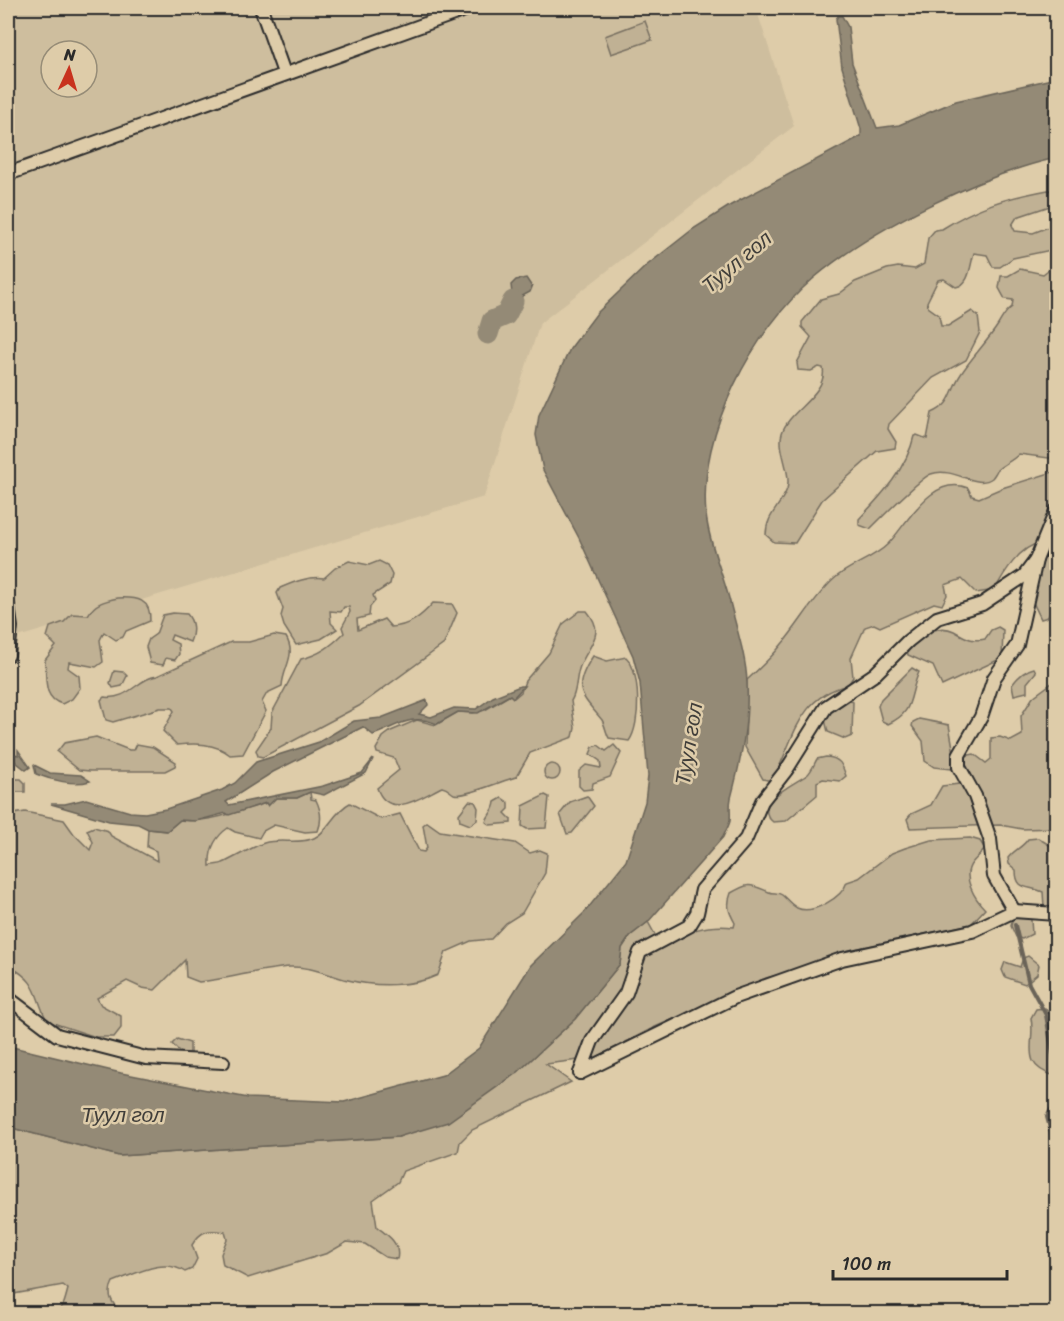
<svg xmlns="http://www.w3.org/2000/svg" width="1064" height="1321" font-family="Sriracha,sans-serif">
	<rect width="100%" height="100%" fill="#decca9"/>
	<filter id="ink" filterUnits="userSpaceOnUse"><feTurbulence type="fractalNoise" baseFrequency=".0167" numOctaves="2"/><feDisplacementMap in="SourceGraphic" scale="12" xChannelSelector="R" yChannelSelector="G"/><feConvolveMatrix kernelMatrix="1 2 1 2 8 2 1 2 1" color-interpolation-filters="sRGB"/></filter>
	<g filter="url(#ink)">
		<path fill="#cebe9e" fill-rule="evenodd" d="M8,8h748l38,118 -254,197 -56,174 -476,143zM51,51h36v36h-36z"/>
		<g fill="#c0b194" stroke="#766e60" stroke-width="1.5">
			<polygon points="645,21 652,40 611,54 605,36"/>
			<path d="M1048,190l8,1v13l-39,13 -5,8 3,6 18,2 23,-9v25l-43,9 -13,9h-7l-6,-12 -13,-2c-4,12 -4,32 -18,34l-12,-8 -6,1 -11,22 1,5 11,8 2,11h7l24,-15 6,5 2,16 -14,28 -33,18 -44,46 -1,5 8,13 -1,6 -18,3 -55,49 -27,43 -21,-1 -8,-7c0,-20 15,-29 21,-46 5,-16 -10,-39 -5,-56 7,-23 46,-39 41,-65l-4,-1 -8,4 -13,-1 -1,-7 14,-26 -9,-10v-5l19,-23 18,-5 16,-12 32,-13 11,-2 17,2 9,-5 4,-26 7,-8 7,-1c36,-23 64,-31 106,-39z"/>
			<path d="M1056,264v195l-37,-5c-7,7 -15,10 -22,16 0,1 -4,7 -5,8 -16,12 -38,-12 -61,-4 -8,2 -52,46 -61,55l-11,-4v-6c23,-24 48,-51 55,-83l3,-1 10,4 5,-26c21,-9 17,-21 29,-39 11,-17 26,-32 37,-49 5,-8 6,-12 14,-18l1,-7 -8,-1 -6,-11 2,-12h7l12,-7 23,5z"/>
			<path d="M1056,471v127l-8,19 -7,2 -12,-25 11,-51c-20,3 -37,31 -45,47l-19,3 -14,-14 -17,6 2,10 -5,10 -8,-2 -54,24 -6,-3 -9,3 -14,31 2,19 -5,8c-53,13 -53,56 -76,96l-9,-2 -18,-32 2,-67c12,-11 25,-23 35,-36 18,-21 31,-46 52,-65 15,-14 39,-20 54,-35 20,-21 43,-70 80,-56l4,8 7,2 23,-10z"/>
			<path d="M349,561l20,4 10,-4 8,4 5,10 -2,9 -17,11 2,6 -5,6 -1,9 -12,3 1,11 26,-11 7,8c18,-1 30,-10 42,-24l19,1 5,9 -13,31 -85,62 -96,51 -5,-1 -2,-6 15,-22 1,-15 29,-54c18,-4 30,-13 43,-26l-2,-6 8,-15 -1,-5h-5l-3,5 -11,-1 1,12 6,6 -16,10 -25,6 -12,-19 -3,-10 2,-7 -6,-16 3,-5c14,-6 29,-12 44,-10l11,-10z"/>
			<path d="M118,598c19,-1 33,1 32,23l-24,10 -3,6 -7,3 -12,-8 -4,8 3,22 -7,5 -27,-5 -1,6 11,8 1,12 -8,11 -10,5c-20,-6 -15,-26 -17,-44l11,-14 -9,-9 3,-10 14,-5 8,-8 16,1c7,-12 16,-14 30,-17z"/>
			<path d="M580,611h7c19,23 3,32 -6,53 -6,11 -3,26 -10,37l4,27 -2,9 -43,16 -14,24c-12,3 -53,21 -62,17 -4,-2 -6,-6 -12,-7 -18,8 -53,35 -65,1l22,-18 -5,-12 -17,-5 -1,-4 7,-12 8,-6 26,-11 19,5 22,-13 15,1 12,-3 25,-15 4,3 7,-6 4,-11 24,-28 14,-29z"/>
			<path d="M173,613l14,1c7,8 7,18 3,28l-18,-7 -2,5 8,4 1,10 -4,6 -9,-2 -3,7 -13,-2 -4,-16 3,-8 7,-5 7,-19z"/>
			<path d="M998,627l5,3 -1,28 -60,28 -9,-20 -25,-11 -1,-7c13,-10 29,-26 47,-17 11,6 17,11 31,8l6,-9z"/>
			<path d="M274,635l12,2c11,19 -3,30 -4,49l-15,7 -5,9 4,9 -23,43 -13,1c-15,-12 -34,-12 -53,-10l-14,-14 11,-20 -2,-3h-12l-47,14 -7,-2 -5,-20 3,-3c24,4 34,-19 53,-21l74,-34h18z"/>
			<path d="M593,656l14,5 19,-4c15,14 15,68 3,84l-20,-3c-3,-5 -4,-13 -7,-18 -21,-25 -31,-31 -9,-64z"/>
			<path d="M912,668l7,4c-11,25 -4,40 -31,52l-6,-3 -4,-15 3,-7z"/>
			<path d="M1034,668l2,4 -9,11v9l-13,3 -2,-10c5,-7 13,-15 22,-17z"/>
			<polygon points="114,671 123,672 127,676 122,686 113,688 110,683"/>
			<polygon points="1056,680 1056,828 1022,829 1000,825 910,828 907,819 911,814 931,805 942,786 959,784 965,756 974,754 986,763 991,759 991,738 1000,737 1011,741 1022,735 1021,716 1033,697"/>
			<polygon points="848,699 853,702 852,736 845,739 828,732 825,720 831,711"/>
			<polygon points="919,719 949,725 956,765 952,769 934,767 925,761 923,741 912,726 913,722"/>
			<polygon points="96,737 129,750 134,750 137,744 153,747 176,762 175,766 165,771 90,771 79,770 57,752 64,743"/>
			<polygon points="598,745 606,751 614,745 621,753 610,777 593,783 592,789 583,790 579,786 579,771 586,765 601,768 600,761 590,754 593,747"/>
			<path d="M826,757c14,1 16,7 20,19l-6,5 -17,-2 -6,3v13l-31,26 -13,1c-23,-19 23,-39 34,-47 5,-4 7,-11 10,-16z"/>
			<circle cx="552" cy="772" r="8"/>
			<polygon points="8,779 21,779 25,783 25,792 8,792"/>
			<path d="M310,792l1,7 5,1c5,10 6,21 2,31l-13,1 -31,-7 -11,6 -4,7 -24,-6 -7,-4c-13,9 -19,22 -18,38 4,-2 10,-1 13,-3 13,-6 27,-15 41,-20 17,-5 34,2 50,-5 13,-5 20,-27 36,-35l31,16 19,-5 19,37 5,1 3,-4 -4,-23 4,-3 13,9 75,12 15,10 10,-3 7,3 -2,20 -23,40 -16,10 -15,16 -20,2 -25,11 -8,23c-25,12 -63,12 -90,5 -20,-5 -37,-14 -58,-13 -30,2 -61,12 -91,15l-13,-5 -1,-17 -30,30 -13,-2 -15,-7 -30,17 4,7 20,11v12l-7,9h-18l-49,-16c-14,-30 -8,-38 -39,-56v-150l17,-3 39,8 10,14 16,16 3,-8 -6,-12 7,-3 14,4 3,5 46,25 -1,-10 -9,-4 1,-18 19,2 13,-11c23,4 64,-10 86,-17l2,2 7,-7h22z"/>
			<polygon points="545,795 549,797 546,828 527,829 522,826 523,806"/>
			<polygon points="587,796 594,806 572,833 567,834 560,814 570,802"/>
			<path d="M502,798l7,5v6l-4,4 6,6v4l-21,2 -4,-3c2,-8 8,-10 9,-20z"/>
			<polygon points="469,801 475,802 478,808 477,820 470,825 460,821 459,814"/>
			<path d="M970,838l10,3 5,8c-4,5 -9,9 -13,14 -11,14 3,36 13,46l-14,15 -121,26 -31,14 -53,14 -113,50 -58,30 -49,6 25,18 -99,48 -12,12 -2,10 -55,19 -5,11 -25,18 4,27c11,8 24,17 20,32l-12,-2 -20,-13 -18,-2 -19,11 -80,25 -25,-13 -2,-11 6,-15 -2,-7c-16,-3 -24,-2 -33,13l5,14 -5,10 -7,3c-22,-15 -49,2 -72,10 -7,13 -1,21 8,31h-88l6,-5c23,5 23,4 29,-19l-5,-4 -55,10v-168l111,29 280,-19 119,-65 57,-53 45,-55 2,-16 8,-12 18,-14 11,20 6,4c22,-16 41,-22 69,-19l1,-4c-6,-11 -9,-17 -4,-30 19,-11 19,-9 38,-1 5,2 9,0 13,3 5,4 9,10 15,13 15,7 45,-10 50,-26l12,-4 33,-25 13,-5 26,-8z"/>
			<path d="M1038,838l18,11v61l-12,-3 -1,-15c-16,-7 -27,-1 -27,-22l-7,-6 -1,-6c6,-8 15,-11 20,-19z"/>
			<polygon points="1013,917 1028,917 1031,920 1032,934 1022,939 1016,937 1011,926"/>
			<polygon points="1028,956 1039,965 1037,974 1025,984 1005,977 1002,970 1005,962 1020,967 1023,958"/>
			<path d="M1045,1008l11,14 -1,54c-37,-11 -19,-32 -24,-58l5,-9z"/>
			<polygon points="177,1039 190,1043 190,1053 181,1053 172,1044"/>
		</g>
		<g fill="#948a76" stroke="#6a6458" stroke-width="1.5">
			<path d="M838,16h4l6,11 4,36 25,65 22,-3 57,-24 100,-23v80c-75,17 -183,70 -242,120 -61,52 -116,155 -108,236 3,30 17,60 24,88 6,25 16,54 17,80 2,40 -6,78 -16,116 -2,9 0,15 -1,23 -1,5 -5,11 -7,16l-75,85 -18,14 -8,12 -2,16 -45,55 -57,53 -70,50 -50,15 -279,19 -111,-29v-81l113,27 127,25 96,4 99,-27 36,-27 52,-83 53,-52 42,-52 19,-59 3,-26 -8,-93 -7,-27 -54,-118 -36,-68 -7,-35 3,-20 31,-66 27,-36 49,-47 47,-37 38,-24 130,-69v-7l-19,-62 -6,-48z"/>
			<polygon points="526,278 532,287 530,292 513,301 511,285 516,280"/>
			<path d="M520,686h4l-11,12 -3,-3 -32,18 -20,-1 -21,12c-26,-11 -39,2 -64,11l-10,-8 -90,45 -47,30 3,3 94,-19 39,-13 11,-14 -7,14 -42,22 -14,-3 -13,6h-21l-8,8 -2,-3 -37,12 -3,-2 -30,8 -16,-1 -13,11 -19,-2 -10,-5 -29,-3 -58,-17h14l21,-5 44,13 15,1 21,-4 56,-19 13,-7 21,-21 63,-20 35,-21 27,-3 46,-18 1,5 -9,9 12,3 23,-9 22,1 17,-12z"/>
			<polygon points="18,750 30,767 26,770 8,756 8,752 18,755"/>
			<path d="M34,765l16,8 31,2 9,6c-16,5 -39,-1 -54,-7z"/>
		</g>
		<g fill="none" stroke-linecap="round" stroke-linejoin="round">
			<g stroke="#6a6458" stroke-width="4">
				<polyline points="1015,925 1029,984 1046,1015 1056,1073"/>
				<polyline points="1056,1100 1047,1117 1056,1151"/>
			</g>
			<polyline stroke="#948a76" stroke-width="21" points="488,334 492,321 506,315 513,301"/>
			<g stroke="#2b2b2b" stroke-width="16">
				<g id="minor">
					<polyline points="261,8 284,73"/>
					<polyline points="8,174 470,8"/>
					<polyline points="8,606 11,627 8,655"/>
					<polyline points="1014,911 994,876 990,839 975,796 959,767 959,755 981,717 994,678 1017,645 1036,560 1056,511"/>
					<polyline points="8,998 57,1035 146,1058 223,1062"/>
					<polyline points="580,1073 592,1041 626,993 640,952 689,926 697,913 702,890 746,839 762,801 787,769 826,707 875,674 908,641 937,618 982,604 1024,576 1036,560"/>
					<polyline points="580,1073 735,997 842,959 972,931 1014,911 1056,914"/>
				</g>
			</g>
			<use href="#minor" stroke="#decca9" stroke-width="12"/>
		</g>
	</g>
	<g text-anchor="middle" stroke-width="5" stroke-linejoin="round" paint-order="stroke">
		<g font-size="21" font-style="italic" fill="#403e3a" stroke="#decca9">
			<text transform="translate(737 262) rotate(-40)" y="7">Туул гол</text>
			<text transform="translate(689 744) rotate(-81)" y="7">Туул гол</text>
			<text x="123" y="1122">Туул гол</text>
		</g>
	</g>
	<rect width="1064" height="1321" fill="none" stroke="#decca9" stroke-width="30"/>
	<rect x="15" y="15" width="1034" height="1291" fill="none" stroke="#2b2b2b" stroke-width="2" filter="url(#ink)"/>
	<g transform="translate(69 69) rotate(4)"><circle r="28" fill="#decca9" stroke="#968c77" stroke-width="1.5"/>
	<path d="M0-4.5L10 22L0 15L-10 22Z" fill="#c8321e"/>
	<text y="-9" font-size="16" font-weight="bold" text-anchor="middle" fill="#2b2b2b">N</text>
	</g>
	<path d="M833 1270v9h174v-9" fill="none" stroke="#2b2b2b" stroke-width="3"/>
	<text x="842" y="1270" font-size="18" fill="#2b2b2b" stroke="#decca9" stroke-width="4.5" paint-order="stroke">100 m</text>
</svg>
